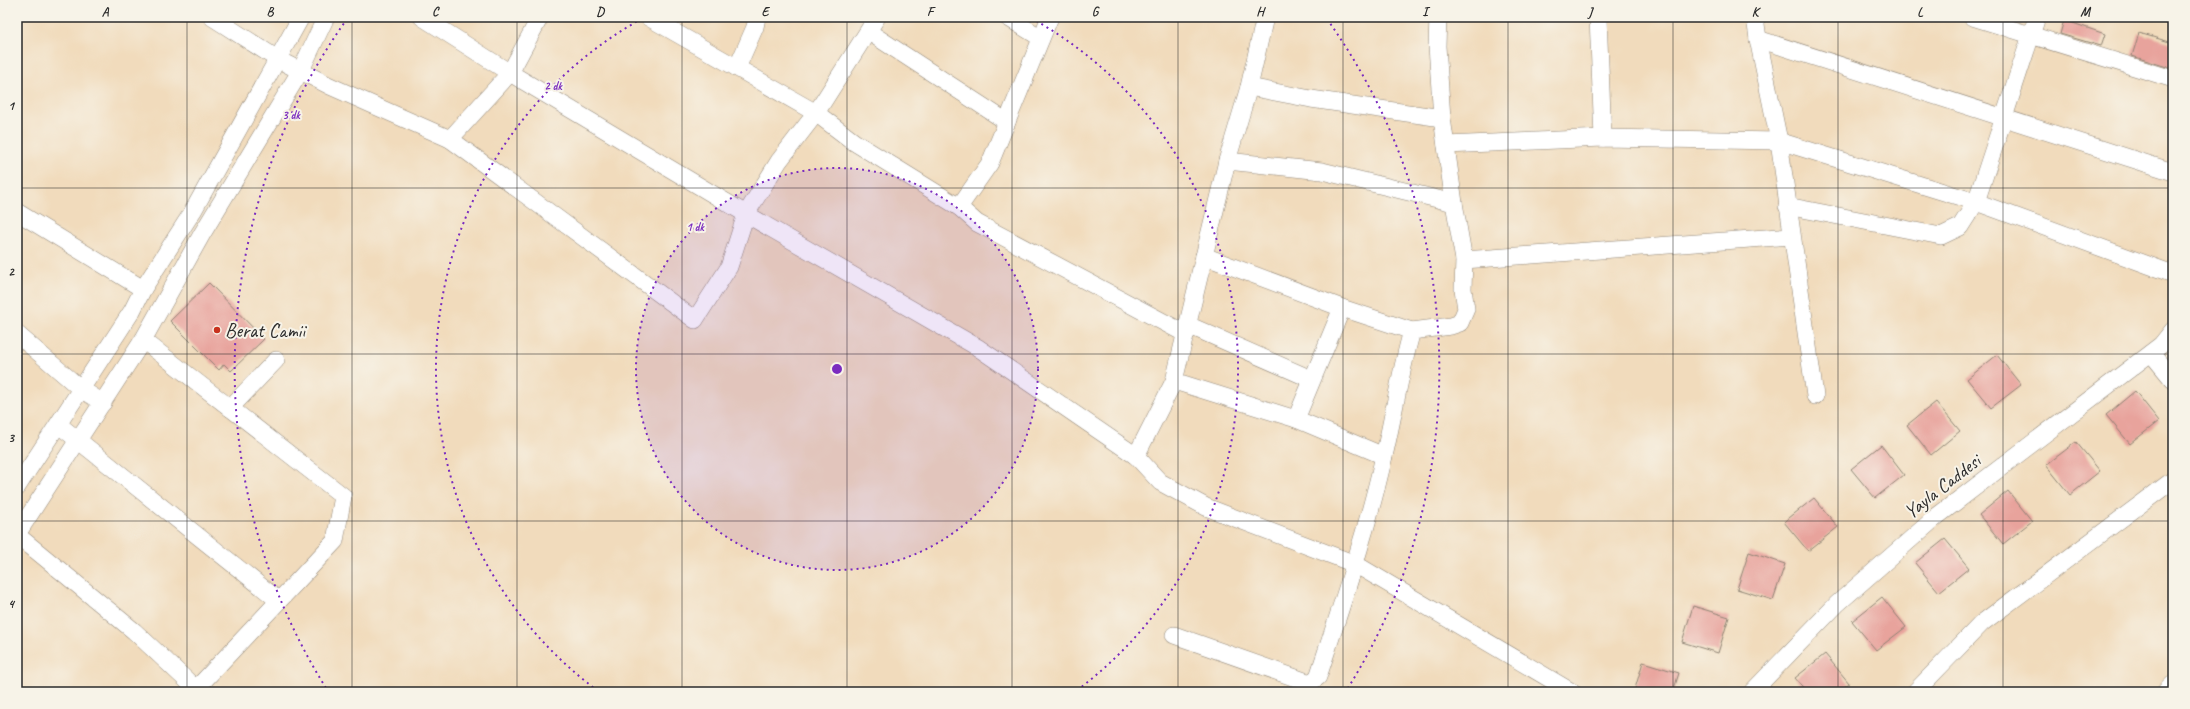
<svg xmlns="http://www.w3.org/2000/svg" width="2190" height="709" font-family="Caveat,sans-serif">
	<rect width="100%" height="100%" fill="#f7f3e8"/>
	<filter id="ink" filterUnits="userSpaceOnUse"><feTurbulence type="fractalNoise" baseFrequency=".025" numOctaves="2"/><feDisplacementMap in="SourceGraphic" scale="8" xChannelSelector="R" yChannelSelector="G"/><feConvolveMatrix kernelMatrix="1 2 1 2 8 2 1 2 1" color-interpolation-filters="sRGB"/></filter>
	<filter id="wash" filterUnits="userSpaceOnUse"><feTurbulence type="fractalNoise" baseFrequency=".012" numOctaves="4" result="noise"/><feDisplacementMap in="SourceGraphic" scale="16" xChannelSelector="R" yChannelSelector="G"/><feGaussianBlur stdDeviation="0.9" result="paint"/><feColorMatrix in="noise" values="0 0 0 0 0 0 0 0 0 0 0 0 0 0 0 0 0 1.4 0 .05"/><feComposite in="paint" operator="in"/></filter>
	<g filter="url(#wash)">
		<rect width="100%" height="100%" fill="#f1dbbc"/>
		<g id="blocks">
			<g fill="#e8a39c">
				<polygon points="2064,20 2105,34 2101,46 2060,34"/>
				<polygon points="2139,33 2173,43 2173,69 2132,56"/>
				<polygon points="209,283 264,339 231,371 224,364 219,370 170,321"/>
				<polygon points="1997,355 2021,385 1991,408 1967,379"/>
				<polygon points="2135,391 2159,421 2130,444 2106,415"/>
				<polygon points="1936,402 1960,431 1931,455 1907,425"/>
				<polygon points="2076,442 2100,471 2070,495 2046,465"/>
				<polygon points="1881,445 1904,475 1875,498 1851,469"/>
				<polygon points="2008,491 2032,521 2003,544 1979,515"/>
				<polygon points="1814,498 1838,527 1808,551 1784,522"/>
				<polygon points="1945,539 1969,568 1939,592 1915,563"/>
				<polygon points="1749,552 1785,564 1773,600 1737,589"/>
				<polygon points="1882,597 1906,627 1876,650 1852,621"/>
				<polygon points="1693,606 1729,617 1718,653 1682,642"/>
				<polygon points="1825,654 1849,683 1838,692 1807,692 1795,678"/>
				<polygon points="1643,662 1679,673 1673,692 1634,692"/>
			</g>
		</g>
	</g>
	<g filter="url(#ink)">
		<use href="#blocks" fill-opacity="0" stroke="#8e8374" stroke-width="1"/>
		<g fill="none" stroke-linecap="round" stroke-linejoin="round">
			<g stroke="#8e8374" stroke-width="18">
				<g id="minor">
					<polyline points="212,17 279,60 330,86 450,139 510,73 540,17"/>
					<polyline points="422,17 510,73 746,214 977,347 1136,456 1160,482 1206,507 1355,564 1572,692"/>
					<polyline points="648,17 816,113 854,142 959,207 990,163 1050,17"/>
					<polyline points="1007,17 1041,38"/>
					<polyline points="1598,17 1603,138"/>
					<polyline points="1755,17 1758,39 1779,141 1815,396"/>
					<polyline points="1972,17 2173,79"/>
					<polyline points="869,32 1007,122"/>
					<polyline points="1758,39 2173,172"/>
					<polyline points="737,68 755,27 757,17"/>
					<polyline points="1249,87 1311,99 1442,118"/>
					<polyline points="450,139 695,320 729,267 746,214 779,161 816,113 877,17"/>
					<polyline points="1446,145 1603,138 1779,141 1976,202 2173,274"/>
					<polyline points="1227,161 1322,171 1454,203"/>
					<polyline points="1787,206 1941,236 1960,227 1976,202 2037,17"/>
					<polyline points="959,207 977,223 1186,334"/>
					<polyline points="17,212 143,289"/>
					<polyline points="1204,256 1342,308 1412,331"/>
					<polyline points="1464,260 1791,236"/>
					<polyline points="1188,325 1311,379"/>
					<polyline points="17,334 81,389 103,403"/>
					<polyline points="2151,353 2173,380"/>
					<polyline points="1174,381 1296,419 1384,456"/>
					<polyline points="230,408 276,360"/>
					<polyline points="1296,419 1342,308"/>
					<polyline points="59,425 278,600"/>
					<polyline points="1136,456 1174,381 1227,161 1249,87 1265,17"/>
					<polyline points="17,487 132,311 143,289 193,211 301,17"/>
					<polyline points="17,534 143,340 202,234 301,70 326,17"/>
					<polyline points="17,535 134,631 196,689 335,541 343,496 143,340"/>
					<polyline points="1174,635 1310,683"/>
					<polyline points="17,691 18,692"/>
					<path d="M1304,692l6,-9 8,-6c24,-73 49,-146 66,-221 10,-42 16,-84 28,-125l39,-5 9,-3 6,-14 -3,-20 1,-29 -10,-57 -12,-85 -5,-72 1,-29"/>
					<polyline points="1752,692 1837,604 1936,517 2161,345 2173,330"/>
					<polyline points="1915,692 1982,623 2173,480"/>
					<polyline points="2165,692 2173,684"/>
				</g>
			</g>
			<use href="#minor" stroke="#fff" stroke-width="17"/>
		</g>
	</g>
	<path fill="none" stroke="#2b2b2b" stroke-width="1" stroke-opacity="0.55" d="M187,17v675M352,17v675M517,17v675M682,17v675M847,17v675M1012,17v675M1178,17v675M1343,17v675M1508,17v675M1673,17v675M1838,17v675M2003,17v675M17,188h2156M17,354h2156M17,521h2156"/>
	<circle cx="837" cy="369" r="201" fill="#7b2cbf" fill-opacity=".12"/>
	<g fill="none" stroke="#7b2cbf" stroke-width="2" stroke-dasharray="2 4">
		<circle cx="837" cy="369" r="201"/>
		<path d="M598 691A401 401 0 0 1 643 18M1031 18A401 401 0 0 1 1076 691"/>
		<path d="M326 688A602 602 0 0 1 347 19M1327 19A602 602 0 0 1 1348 688"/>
	</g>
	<circle fill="#c8321e" stroke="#f7f3e8" stroke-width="1.5" cx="217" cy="330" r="4"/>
	<g text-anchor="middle" stroke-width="4" stroke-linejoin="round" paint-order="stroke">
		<g font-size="20" fill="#2b2b2b" stroke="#f7f3e8" text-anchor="start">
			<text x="225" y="337">Berat Camii</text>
		</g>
		<g font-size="20" fill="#2b2b2b" stroke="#f7f3e8">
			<text transform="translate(1942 486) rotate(-38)" y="7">Yayla Caddesi</text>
		</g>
	</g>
	<circle cx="837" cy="369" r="6" fill="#7b2cbf" stroke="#f7f3e8" stroke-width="2"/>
	<g font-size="12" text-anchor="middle" font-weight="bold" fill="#7b2cbf" stroke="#f7f3e8" stroke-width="4" stroke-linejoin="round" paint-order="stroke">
		<text x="553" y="90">2 dk</text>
		<text x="291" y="119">3 dk</text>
		<text x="695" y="231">1 dk</text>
	</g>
	<rect width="2190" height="709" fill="none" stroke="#f7f3e8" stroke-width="44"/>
	<rect x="22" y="22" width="2146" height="665" fill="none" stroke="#2b2b2b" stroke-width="1.5"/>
	<g font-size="13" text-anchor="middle" font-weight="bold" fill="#2b2b2b">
		<text x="105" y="16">A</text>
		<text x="270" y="16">B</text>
		<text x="435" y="16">C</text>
		<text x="600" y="16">D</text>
		<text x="765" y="16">E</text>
		<text x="930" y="16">F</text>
		<text x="1095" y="16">G</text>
		<text x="1260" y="16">H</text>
		<text x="1425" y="16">I</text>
		<text x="1590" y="16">J</text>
		<text x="1755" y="16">K</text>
		<text x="1920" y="16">L</text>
		<text x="2085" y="16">M</text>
		<text x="11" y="110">1</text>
		<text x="11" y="276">2</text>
		<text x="11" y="442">3</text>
		<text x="11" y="608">4</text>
	</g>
</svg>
